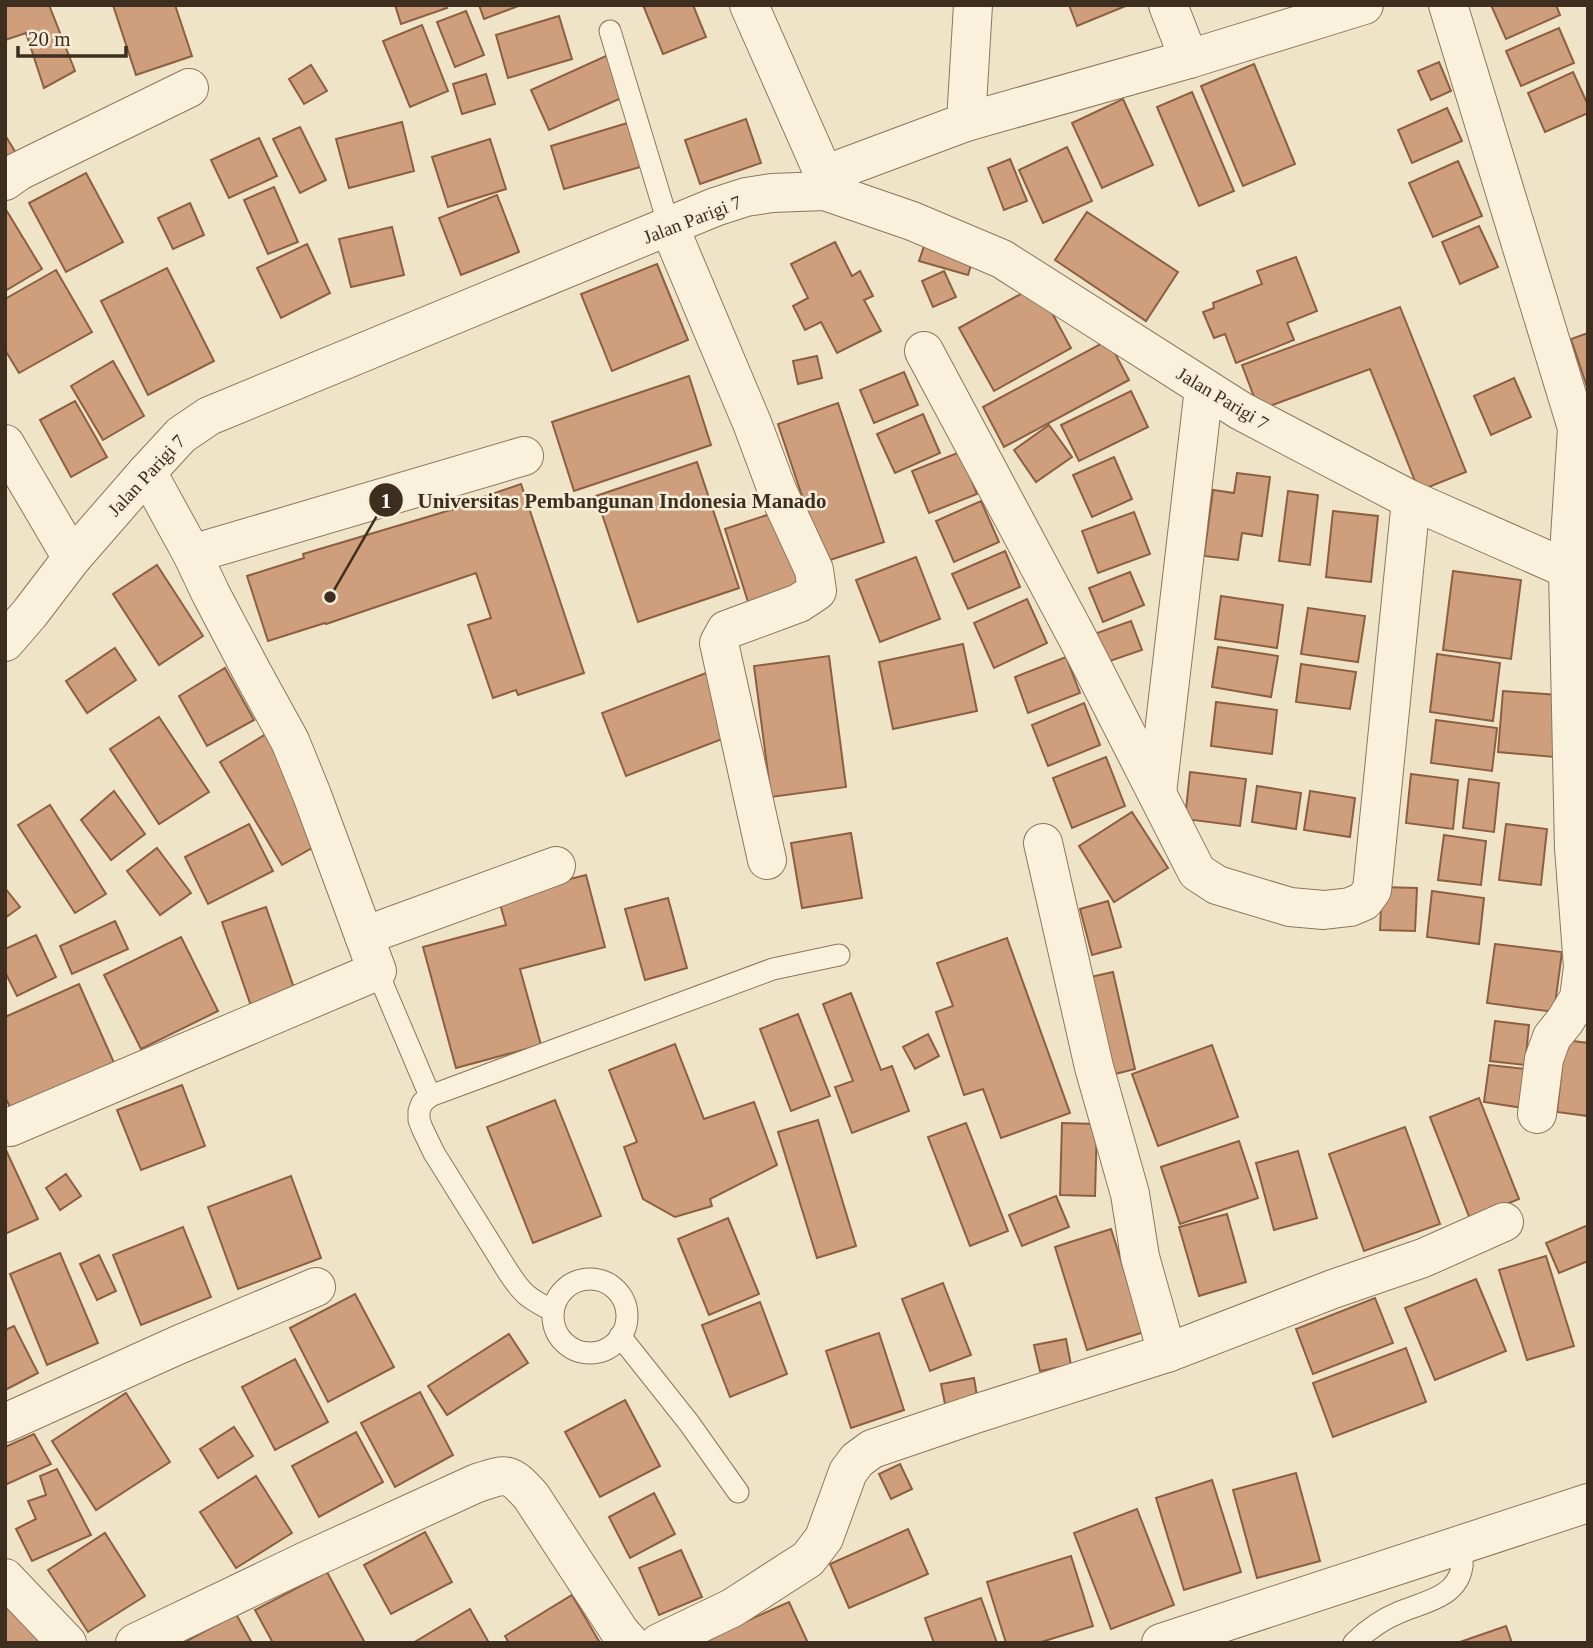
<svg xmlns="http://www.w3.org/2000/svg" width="1593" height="1648" font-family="Georgia,serif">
	<rect width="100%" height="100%" fill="#f0e4c8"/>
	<g fill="#cf9f7d" stroke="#8d5f41" stroke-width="2">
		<polygon points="5,5 49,5 75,71 44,88 26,33 5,40"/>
		<polygon points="113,5 175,5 192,56 136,75"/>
		<polygon points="395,5 445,5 447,8 401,24"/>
		<polygon points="479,5 521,5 484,19"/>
		<polygon points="643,5 693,5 706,37 663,54"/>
		<polygon points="1069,5 1128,5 1077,26"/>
		<polygon points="1491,5 1556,5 1560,15 1506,39"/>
		<polygon points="466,11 484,55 455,67 437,22"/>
		<polygon points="559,16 572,59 508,78 496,35"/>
		<polygon points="422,25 448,91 410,107 383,41"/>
		<polygon points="1559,28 1574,63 1521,86 1506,51"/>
		<polygon points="608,55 626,96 549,130 531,90"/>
		<polygon points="1439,62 1451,91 1431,100 1418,71"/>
		<polygon points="1254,64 1295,164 1243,186 1201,86"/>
		<polygon points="311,65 327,91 304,104 289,79"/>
		<polygon points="1573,72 1588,105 1588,113 1545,132 1528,93"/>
		<polygon points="486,74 495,104 462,114 453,84"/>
		<polygon points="1192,92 1234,191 1199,206 1157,107"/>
		<polygon points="1123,99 1153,165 1102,188 1072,123"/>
		<polygon points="1447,108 1462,141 1412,163 1398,130"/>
		<polygon points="746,119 761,163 700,184 685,140"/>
		<polygon points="634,121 647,165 564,189 551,146"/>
		<polygon points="402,122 414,171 349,188 336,139"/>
		<polygon points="300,127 326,180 300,193 273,139"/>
		<polygon points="5,135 19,158 5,167"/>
		<polygon points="259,138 277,176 229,198 211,160"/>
		<polygon points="490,139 506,189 448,207 432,157"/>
		<polygon points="1067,147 1092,201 1043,223 1019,170"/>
		<polygon points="1010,159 1027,201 1004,210 988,168"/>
		<polygon points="1458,161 1482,216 1433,237 1409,183"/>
		<polygon points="86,173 123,242 66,272 29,203"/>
		<polygon points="274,187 298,242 268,254 244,200"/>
		<polygon points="497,195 519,252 461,275 439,218"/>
		<polygon points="190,203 204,235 173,249 158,218"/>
		<polygon points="5,208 42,269 5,291"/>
		<polygon points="1087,212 1178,272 1146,321 1055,260"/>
		<polygon points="1479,226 1498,267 1460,284 1442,242"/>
		<polygon points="392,227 404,275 351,287 339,239"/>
		<polygon points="926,240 974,255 968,275 919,261"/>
		<polygon points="835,242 852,276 860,271 873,296 864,300 881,331 837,353 821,322 805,330 793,306 808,298 791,264"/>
		<polygon points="307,244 330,293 281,318 257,268"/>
		<polygon points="1296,257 1317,311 1287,323 1294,340 1236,363 1225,334 1214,338 1203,312 1214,308 1213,303 1262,284 1257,271"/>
		<polygon points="657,264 688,340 612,371 581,294"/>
		<polygon points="167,268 214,361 148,395 101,301"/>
		<polygon points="56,270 92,332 19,373 5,350 5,299"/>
		<polygon points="944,271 956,297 933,307 922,281"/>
		<polygon points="1037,285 1071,348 994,391 959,328"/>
		<polygon points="1400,307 1466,472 1419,491 1370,369 1259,410 1242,365"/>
		<polygon points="1588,333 1588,390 1571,339"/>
		<polygon points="1108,340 1129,380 1004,447 983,407"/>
		<polygon points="817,356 822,378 798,384 793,361"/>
		<polygon points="113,361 144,416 103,440 71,386"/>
		<polygon points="904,372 918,405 874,423 860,390"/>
		<polygon points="689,376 711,445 574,491 552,422"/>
		<polygon points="1514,378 1531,417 1491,435 1474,396"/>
		<polygon points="1131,391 1148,427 1079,461 1061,425"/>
		<polygon points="75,401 107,457 71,477 40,420"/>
		<polygon points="838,403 884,542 824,562 778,424"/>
		<polygon points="923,414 940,453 895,473 877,434"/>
		<polygon points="1049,425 1072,457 1036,482 1014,450"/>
		<polygon points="960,452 977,494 929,513 912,471"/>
		<polygon points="1114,457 1132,499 1092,517 1073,475"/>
		<polygon points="697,462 739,588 638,622 596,496"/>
		<polygon points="1237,473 1270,477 1262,536 1242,533 1238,560 1204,556 1213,490 1234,493"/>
		<polygon points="521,484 584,673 518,695 516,690 493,698 468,625 491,618 476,573 326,624 325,623 268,641 247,576 304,558 303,554 454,509 454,507"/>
		<polygon points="1288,491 1318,495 1310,565 1279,561"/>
		<polygon points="981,501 999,542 954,562 936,521"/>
		<polygon points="779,511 804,587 749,605 725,529"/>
		<polygon points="1333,511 1378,516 1371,582 1326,577"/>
		<polygon points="1134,512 1150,554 1098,573 1082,531"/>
		<polygon points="1005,551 1020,587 968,609 952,574"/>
		<polygon points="916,557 940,619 880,642 856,580"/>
		<polygon points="157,565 203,636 159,665 113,594"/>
		<polygon points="1453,571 1521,580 1511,659 1443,650"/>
		<polygon points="1130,572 1144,605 1103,622 1089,588"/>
		<polygon points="1221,596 1283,605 1277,648 1215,639"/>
		<polygon points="1027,599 1047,643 994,668 974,623"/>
		<polygon points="1308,608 1365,616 1358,662 1301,654"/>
		<polygon points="1131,621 1142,650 1104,663 1094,634"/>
		<polygon points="963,644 977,711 893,729 879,662"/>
		<polygon points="1218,647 1278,656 1271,697 1212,687"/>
		<polygon points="115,648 136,680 87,713 66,681"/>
		<polygon points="1437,654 1500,663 1493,721 1430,712"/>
		<polygon points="829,656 846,787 771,797 754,666"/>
		<polygon points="1066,657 1080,693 1028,713 1015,677"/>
		<polygon points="1301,664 1356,672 1350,709 1296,702"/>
		<polygon points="225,668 254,720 207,746 179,696"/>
		<polygon points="706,673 730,736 626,776 602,713"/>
		<polygon points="1503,691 1559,695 1554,757 1498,752"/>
		<polygon points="1216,702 1277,710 1272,754 1211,746"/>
		<polygon points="1084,703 1100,745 1048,766 1032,725"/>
		<polygon points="159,717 209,792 159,824 110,749"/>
		<polygon points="1436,720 1497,728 1492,771 1431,763"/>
		<polygon points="266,734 319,844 282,865 220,762"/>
		<polygon points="1106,757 1125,806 1072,828 1053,778"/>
		<polygon points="1190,772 1246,779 1240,826 1185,819"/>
		<polygon points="1411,774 1458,780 1453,829 1406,823"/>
		<polygon points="1469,779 1499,783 1494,832 1463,828"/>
		<polygon points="1257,786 1301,793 1296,829 1252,822"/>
		<polygon points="114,791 145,834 111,860 81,820"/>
		<polygon points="1310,791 1355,798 1350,837 1304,830"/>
		<polygon points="50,805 106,894 75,913 18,825"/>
		<polygon points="1132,812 1168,868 1114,902 1079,846"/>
		<polygon points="249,824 273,871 208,904 185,857"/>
		<polygon points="1506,824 1547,829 1541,885 1499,880"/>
		<polygon points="851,833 862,898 802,908 791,843"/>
		<polygon points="1444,835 1486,841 1481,885 1438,880"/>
		<polygon points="157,848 191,893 160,915 127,871"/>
		<polygon points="586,875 605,947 520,969 541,1045 456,1068 423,947 506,925 498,897"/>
		<polygon points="1382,887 1417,888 1415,931 1380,930"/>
		<polygon points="5,888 20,907 5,918"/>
		<polygon points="1432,891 1484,898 1479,944 1427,937"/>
		<polygon points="668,898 687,968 645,980 625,909"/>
		<polygon points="1108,901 1121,947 1092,955 1080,909"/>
		<polygon points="266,907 295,991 251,1006 222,922"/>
		<polygon points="115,921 128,949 72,974 60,946"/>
		<polygon points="36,935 56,977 17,996 5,972 5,949"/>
		<polygon points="181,937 218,1011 141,1049 104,975"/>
		<polygon points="1007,938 1070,1113 1001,1138 983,1089 964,1095 936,1012 953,1006 937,963"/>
		<polygon points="1495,944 1562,952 1554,1012 1487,1003"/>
		<polygon points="1113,972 1135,1069 1099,1078 1077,980"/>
		<polygon points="79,984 115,1065 12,1111 5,1097 5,1017"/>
		<polygon points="851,993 881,1070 892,1066 909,1111 852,1133 835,1087 853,1081 823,1004"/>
		<polygon points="798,1014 830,1096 791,1111 760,1029"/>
		<polygon points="1495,1021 1529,1025 1525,1065 1490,1061"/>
		<polygon points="928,1034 939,1056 915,1069 903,1047"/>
		<polygon points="1565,1040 1588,1043 1588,1116 1557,1112"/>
		<polygon points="675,1044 704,1119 754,1102 777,1165 710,1199 712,1206 675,1217 643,1199 624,1147 637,1142 609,1070"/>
		<polygon points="1212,1045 1238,1117 1158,1146 1132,1074"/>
		<polygon points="1489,1065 1527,1069 1523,1108 1484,1102"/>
		<polygon points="182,1085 205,1146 141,1170 117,1110"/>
		<polygon points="1479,1098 1519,1199 1470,1219 1430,1117"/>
		<polygon points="555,1100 601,1216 533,1243 487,1127"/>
		<polygon points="818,1120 856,1246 817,1258 778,1132"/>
		<polygon points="966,1123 1008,1231 970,1246 928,1137"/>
		<polygon points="1062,1123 1097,1124 1095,1196 1060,1195"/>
		<polygon points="1405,1127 1440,1224 1364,1251 1329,1154"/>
		<polygon points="1239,1141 1258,1198 1180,1224 1161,1167"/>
		<polygon points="5,1148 38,1219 5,1234"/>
		<polygon points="1298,1151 1317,1218 1274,1230 1256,1163"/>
		<polygon points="66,1174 81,1196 60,1210 46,1188"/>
		<polygon points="291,1176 321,1258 238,1289 208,1207"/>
		<polygon points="1056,1196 1069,1227 1022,1246 1009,1215"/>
		<polygon points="1227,1214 1246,1282 1199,1296 1179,1227"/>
		<polygon points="728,1218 759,1294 709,1315 678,1239"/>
		<polygon points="1588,1225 1588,1261 1559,1273 1546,1243"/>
		<polygon points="183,1227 211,1297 141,1325 113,1255"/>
		<polygon points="1111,1229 1144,1332 1087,1350 1055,1247"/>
		<polygon points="60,1253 98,1343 47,1365 10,1274"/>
		<polygon points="99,1255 116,1291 97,1300 80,1264"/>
		<polygon points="1546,1256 1574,1346 1527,1360 1499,1270"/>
		<polygon points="1476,1279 1506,1351 1435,1380 1405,1308"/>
		<polygon points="943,1283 971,1355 930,1371 902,1299"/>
		<polygon points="355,1294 394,1367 328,1402 290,1328"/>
		<polygon points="1375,1298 1393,1343 1313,1374 1296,1329"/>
		<polygon points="760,1302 787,1374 730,1397 702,1325"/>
		<polygon points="14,1326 38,1373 5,1390 5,1330"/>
		<polygon points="879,1333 904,1410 851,1428 826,1351"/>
		<polygon points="509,1334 528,1363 447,1415 428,1386"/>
		<polygon points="1066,1339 1071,1365 1040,1371 1034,1345"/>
		<polygon points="1406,1348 1426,1402 1333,1437 1313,1383"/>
		<polygon points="295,1359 328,1422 275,1450 242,1387"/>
		<polygon points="974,1378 978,1402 946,1409 941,1384"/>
		<polygon points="420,1392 453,1455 395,1487 361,1423"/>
		<polygon points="126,1393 170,1462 96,1510 52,1441"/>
		<polygon points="625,1400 660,1466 600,1497 565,1432"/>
		<polygon points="234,1427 253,1456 218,1478 200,1449"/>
		<polygon points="356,1432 383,1482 319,1517 292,1466"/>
		<polygon points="34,1434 51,1464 5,1485 5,1447"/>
		<polygon points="900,1464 912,1489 891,1499 879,1474"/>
		<polygon points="57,1469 91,1535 32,1561 16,1529 36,1519 28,1501 46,1495 40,1476"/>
		<polygon points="1296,1473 1320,1561 1257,1578 1233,1490"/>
		<polygon points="256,1476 292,1533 236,1568 200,1512"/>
		<polygon points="1212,1480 1241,1572 1184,1590 1156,1498"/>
		<polygon points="654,1493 675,1534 630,1558 609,1517"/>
		<polygon points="1137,1509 1174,1605 1111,1629 1074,1533"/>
		<polygon points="908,1529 928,1574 849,1608 830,1564"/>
		<polygon points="425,1532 452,1582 391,1614 364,1565"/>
		<polygon points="105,1533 145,1596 88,1632 48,1570"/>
		<polygon points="681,1550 702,1597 659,1615 639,1568"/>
		<polygon points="1071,1556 1093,1626 1038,1643 1006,1643 987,1582"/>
		<polygon points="327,1572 365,1643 273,1643 255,1610"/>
		<polygon points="572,1595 600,1643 509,1643 505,1636"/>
		<polygon points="5,1598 44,1643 5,1643"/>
		<polygon points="981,1598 997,1643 934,1643 925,1618"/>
		<polygon points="789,1602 808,1643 698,1643"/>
		<polygon points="470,1609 489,1643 413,1643"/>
		<polygon points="236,1614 252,1643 183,1643"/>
		<polygon points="1506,1626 1512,1643 1457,1643"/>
	</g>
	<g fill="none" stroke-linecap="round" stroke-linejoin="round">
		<g stroke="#8d765c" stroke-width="23">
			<g id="service">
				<polyline points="610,31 669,226"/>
				<polyline points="377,971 430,1096"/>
				<circle cx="590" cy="1316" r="37"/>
				<path d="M553,1311c-25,-13 -30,-16 -46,-41l-73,-117 -12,-25 -3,-8v-9l3,-8 8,-7 343,-127 66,-14"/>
				<polyline points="620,1336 689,1423 738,1492"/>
				<path d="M1354,1643c13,-13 29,-24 46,-31 24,-10 58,-15 62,-46 1,-7 -2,-15 -4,-21"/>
			</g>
		</g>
		<g stroke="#8d765c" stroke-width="40">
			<g id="minor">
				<polyline points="749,5 824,175"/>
				<polyline points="1168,5 1189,59"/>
				<polyline points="1448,5 1577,428 1568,570 1574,848 1583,967 1579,998 1565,1021 1552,1037 1544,1059 1537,1114"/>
				<polyline points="966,122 973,5"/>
				<polyline points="5,181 19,171 189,88"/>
				<polyline points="825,191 824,175 966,122 1189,59 1364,5"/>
				<polyline points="669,226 752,423 777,490 814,570 817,591 799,603 726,630 719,643 767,860"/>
				<polyline points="924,351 1077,637 1197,872 1217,885 1290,907 1324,910 1350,907 1364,901 1372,890 1411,500"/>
				<polyline points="5,444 72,558"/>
				<polyline points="192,554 524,456"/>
				<polyline points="1157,793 1204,388"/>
				<polyline points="1043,843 1094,1067 1130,1194 1140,1257 1167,1353"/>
				<polyline points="364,936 556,866"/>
				<polyline points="10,1127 377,971 312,795 290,741 252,672 211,594 192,554 147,472"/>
				<polyline points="5,1423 178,1345 316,1287"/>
				<polyline points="5,1578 67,1643"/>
				<path d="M135,1643l171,-82 171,-78c31,-10 32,-11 54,13l89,136 10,11"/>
				<polyline points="659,1643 732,1608 808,1559 824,1538 848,1472 857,1460 872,1449 975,1414 1167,1353 1333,1289 1423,1258 1504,1222"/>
				<polyline points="1161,1643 1588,1503"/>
			</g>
		</g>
		<g stroke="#8d765c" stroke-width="40">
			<polyline id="tertiary" points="5,642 30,613 72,558 147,472 181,435 209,416 715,207 746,197 772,193 825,191 912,221 1002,259 1241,411 1411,500 1588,578"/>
		</g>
		<use href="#service" stroke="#faf1dc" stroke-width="21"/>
		<use href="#minor" stroke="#faf1dc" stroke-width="38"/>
		<use href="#tertiary" stroke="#faf1dc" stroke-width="38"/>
	</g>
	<g text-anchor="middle" stroke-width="5" stroke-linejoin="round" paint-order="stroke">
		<g font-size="19" fill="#3d2e20" stroke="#f7eed8">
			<text transform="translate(692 219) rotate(-21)" y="7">Jalan Parigi 7</text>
			<text transform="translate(1223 398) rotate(31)" y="7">Jalan Parigi 7</text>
			<text transform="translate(146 475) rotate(-47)" y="7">Jalan Parigi 7</text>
		</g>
	</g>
	<path fill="none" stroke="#3d2e20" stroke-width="2.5" d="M330 597L386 500"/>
	<g fill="#3d2e20" stroke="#f7eed8" stroke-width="2.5">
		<circle cx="330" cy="597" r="7"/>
		<circle cx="386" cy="500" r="18"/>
	</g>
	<g font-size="21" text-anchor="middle" font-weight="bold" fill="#fff">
		<text x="386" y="508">1</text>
	</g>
	<g font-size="21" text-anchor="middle" font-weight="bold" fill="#3d2e20" stroke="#f7eed8" stroke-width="5" stroke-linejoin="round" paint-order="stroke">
		<text x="622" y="508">Universitas Pembangunan Indonesia Manado</text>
	</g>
	<rect width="1593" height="1648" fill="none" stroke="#3d2e20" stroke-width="14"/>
	<path d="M18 46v10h108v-10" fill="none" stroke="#3d2e20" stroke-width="3.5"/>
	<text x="28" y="46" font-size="21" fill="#3d2e20" stroke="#f7eed8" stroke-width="5" paint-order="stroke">20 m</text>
</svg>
